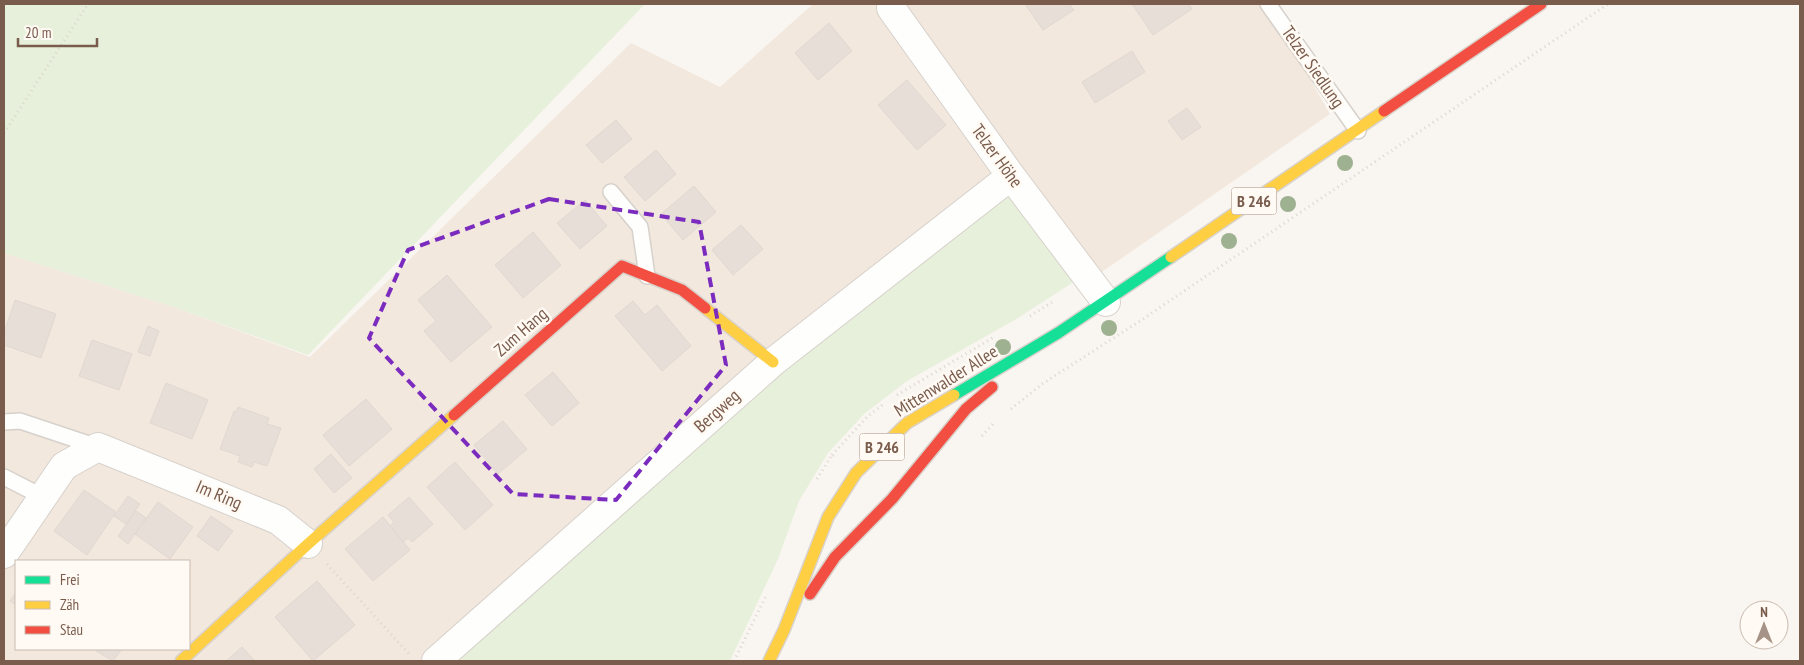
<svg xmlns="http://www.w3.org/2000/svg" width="1804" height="665" font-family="'PT Sans Narrow',sans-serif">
	<rect width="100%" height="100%" fill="#f9f5f0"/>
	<path fill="#f2e8de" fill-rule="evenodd" d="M813,4h454l63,110 -250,173 -68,-99 -561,473h-447v-408l167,53 139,51 321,-314 89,44zM16,561h173v88h-173z"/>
	<g fill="#e7f0db">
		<polygon points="4,4 645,4 308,355 171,306 4,253"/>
		<polygon points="1012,188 1075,281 1018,318 907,381 864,414 828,453 799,501 778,559 730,661 451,661 778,368"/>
	</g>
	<g fill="#e6ded7" stroke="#e2d8d2">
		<polygon points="1025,4 1069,4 1074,10 1043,30"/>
		<polygon points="1132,4 1189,4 1192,9 1153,35"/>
		<polygon points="829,23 852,51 818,80 795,53"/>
		<polygon points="1132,51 1145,72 1095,103 1082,82"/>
		<polygon points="907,80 946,125 917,150 878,105"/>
		<polygon points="1187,108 1201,127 1182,140 1168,121"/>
		<polygon points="616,120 632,139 602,163 586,145"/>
		<polygon points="656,150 676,174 645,201 624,177"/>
		<polygon points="694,186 716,212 683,240 661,214"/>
		<polygon points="585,200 607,226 580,249 557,223"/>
		<polygon points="741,225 763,249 733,275 712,250"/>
		<polygon points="533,232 561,265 523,298 495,265"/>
		<polygon points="447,275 492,327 451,362 424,331 436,321 418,300"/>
		<polygon points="15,300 56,314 41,358 4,345 4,333"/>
		<polygon points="633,301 645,315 657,305 691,346 662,371 615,316"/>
		<polygon points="148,326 159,331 150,356 138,352"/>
		<polygon points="92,340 132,354 119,390 79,376"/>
		<polygon points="553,372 579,403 552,426 525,395"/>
		<polygon points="166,383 208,400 192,439 150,423"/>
		<polygon points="366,399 392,429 349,466 323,435"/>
		<polygon points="238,407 269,418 267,424 281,428 267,466 254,462 252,467 238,462 240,456 220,449 234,411 236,412"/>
		<polygon points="503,421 527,449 498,474 474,445"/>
		<polygon points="331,454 352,478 334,493 314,469"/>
		<polygon points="455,462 493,505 465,530 427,487"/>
		<polygon points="84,490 116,512 87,555 54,531"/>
		<polygon points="128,496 140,504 126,524 114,516"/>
		<polygon points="409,497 433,524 412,542 408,538 403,542 390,526 394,522 388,515"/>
		<polygon points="158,502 193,527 170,559 135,534"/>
		<polygon points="136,511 146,518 128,544 118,536"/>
		<polygon points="211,516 233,531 218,551 197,536"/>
		<polygon points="383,517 410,550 373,581 345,549"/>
		<polygon points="317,581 355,625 313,661 275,617"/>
		<polygon points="16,592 16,605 10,601"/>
		<polygon points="242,647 255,661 226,661"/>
		<polygon points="93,649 122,649 113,661"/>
	</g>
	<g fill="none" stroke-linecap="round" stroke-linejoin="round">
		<g stroke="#d7d1cb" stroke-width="18">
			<g id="lane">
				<polyline points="1268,4 1358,131"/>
				<polyline points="611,192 640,227 647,276"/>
				<polyline points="4,422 20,421 98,447"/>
				<polyline points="4,477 43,497"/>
			</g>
		</g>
		<g stroke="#d7d1cb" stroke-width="30">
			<g id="street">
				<polyline points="891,8 1011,176 1106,302"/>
				<polyline points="4,554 64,466 98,447 278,520 308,544"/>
				<polyline points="436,661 773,362 1011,176"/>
			</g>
		</g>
		<g stroke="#d9d2cb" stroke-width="14">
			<polyline id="fast" points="954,395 1058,333 1171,257"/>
		</g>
		<g stroke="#d9d2cb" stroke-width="14">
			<g id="slow">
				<polyline points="1171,257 1384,111"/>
				<polyline points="705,308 773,362"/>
				<polyline points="181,661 308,544 454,415"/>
				<polyline points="769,661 784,630 828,517 856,473 907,423 954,395"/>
			</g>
		</g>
		<g stroke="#d9d2cb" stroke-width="14">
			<g id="jam">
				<polyline points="1384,111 1541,4"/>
				<polyline points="454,415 622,266 682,290 705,308"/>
				<polyline points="810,594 835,557 892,499 966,409 992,387"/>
			</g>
		</g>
		<g stroke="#dcd5d0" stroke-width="3" stroke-dasharray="1 4" stroke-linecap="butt">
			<polyline points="4,133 88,4"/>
			<polyline points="1030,316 1054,301"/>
			<polyline points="897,395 994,337"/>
			<polyline points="1011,409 1042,384 1140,321 1608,4"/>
			<polyline points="982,436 993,424"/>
			<polyline points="832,455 868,416 885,403"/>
			<polyline points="817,479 832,455 834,456"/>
			<polyline points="327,564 410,655"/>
			<polyline points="734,661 767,594"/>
		</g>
		<use href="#lane" stroke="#fefefd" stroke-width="15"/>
		<use href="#street" stroke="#fefefd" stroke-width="28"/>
		<use href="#fast" stroke="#16e098" stroke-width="11"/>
		<use href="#slow" stroke="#ffcf43" stroke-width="11"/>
		<use href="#jam" stroke="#f24e42" stroke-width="11"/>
	</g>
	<g fill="#9eb190">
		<circle cx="1345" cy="163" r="8"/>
		<circle cx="1288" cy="204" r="8"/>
		<circle cx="1229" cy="241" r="8"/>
		<circle cx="1109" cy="328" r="8"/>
		<circle cx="1003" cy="347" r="8"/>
	</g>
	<path fill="none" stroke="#7b2cbf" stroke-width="4" stroke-dasharray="10 6" stroke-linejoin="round" d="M549,199l150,23 27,143 -110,135 -103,-6 -144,-156 39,-88z"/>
	<g text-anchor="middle" stroke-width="5" stroke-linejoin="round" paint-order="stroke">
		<g fill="#fffaf3" stroke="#a28b7f" stroke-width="1">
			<rect x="1231.5" y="187.5" width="45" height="27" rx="4"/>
			<rect x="859.5" y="433.5" width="45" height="27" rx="4"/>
		</g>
		<g font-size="16" font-weight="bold" fill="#7a5c4d">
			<text x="1254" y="207">B 246</text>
			<text x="882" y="453">B 246</text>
		</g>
		<g font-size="18" fill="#7a5c4d" stroke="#fffaf3">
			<text transform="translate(1313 67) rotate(55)" y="6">Telzer Siedlung</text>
			<text transform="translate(997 156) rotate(54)" y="6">Telzer Höhe</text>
			<text transform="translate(521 332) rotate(-41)" y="6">Zum Hang</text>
			<text transform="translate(946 381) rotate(-32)" y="6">Mittenwalder Allee</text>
			<text transform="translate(717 411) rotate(-42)" y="6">Bergweg</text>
			<text transform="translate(219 495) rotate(23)" y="6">Im Ring</text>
		</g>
	</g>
	<rect width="1804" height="665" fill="none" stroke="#7a5c4d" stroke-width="10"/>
	<rect x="15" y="560" width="175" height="90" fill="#fffaf3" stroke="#cabbb1"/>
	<rect x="25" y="576" width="25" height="8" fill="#16e098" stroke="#cabbb1"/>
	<text x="60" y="585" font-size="15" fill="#7a5c4d">Frei</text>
	<rect x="25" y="601" width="25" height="8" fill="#ffcf43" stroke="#cabbb1"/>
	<text x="60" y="610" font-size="15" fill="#7a5c4d">Zäh</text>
	<rect x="25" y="626" width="25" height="8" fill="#f24e42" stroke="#cabbb1"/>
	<text x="60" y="635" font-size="15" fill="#7a5c4d">Stau</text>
	<g transform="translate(1764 625)"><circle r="24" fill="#fffaf3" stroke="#cabbb1"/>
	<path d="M0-4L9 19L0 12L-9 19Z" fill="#a69286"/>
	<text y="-8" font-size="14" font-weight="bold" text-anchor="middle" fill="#7a5c4d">N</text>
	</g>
	<path d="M18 38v8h79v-8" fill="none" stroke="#7a5c4d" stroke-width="2.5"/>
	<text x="25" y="38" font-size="15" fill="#7a5c4d" stroke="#fffaf3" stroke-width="4" paint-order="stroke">20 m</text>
</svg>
